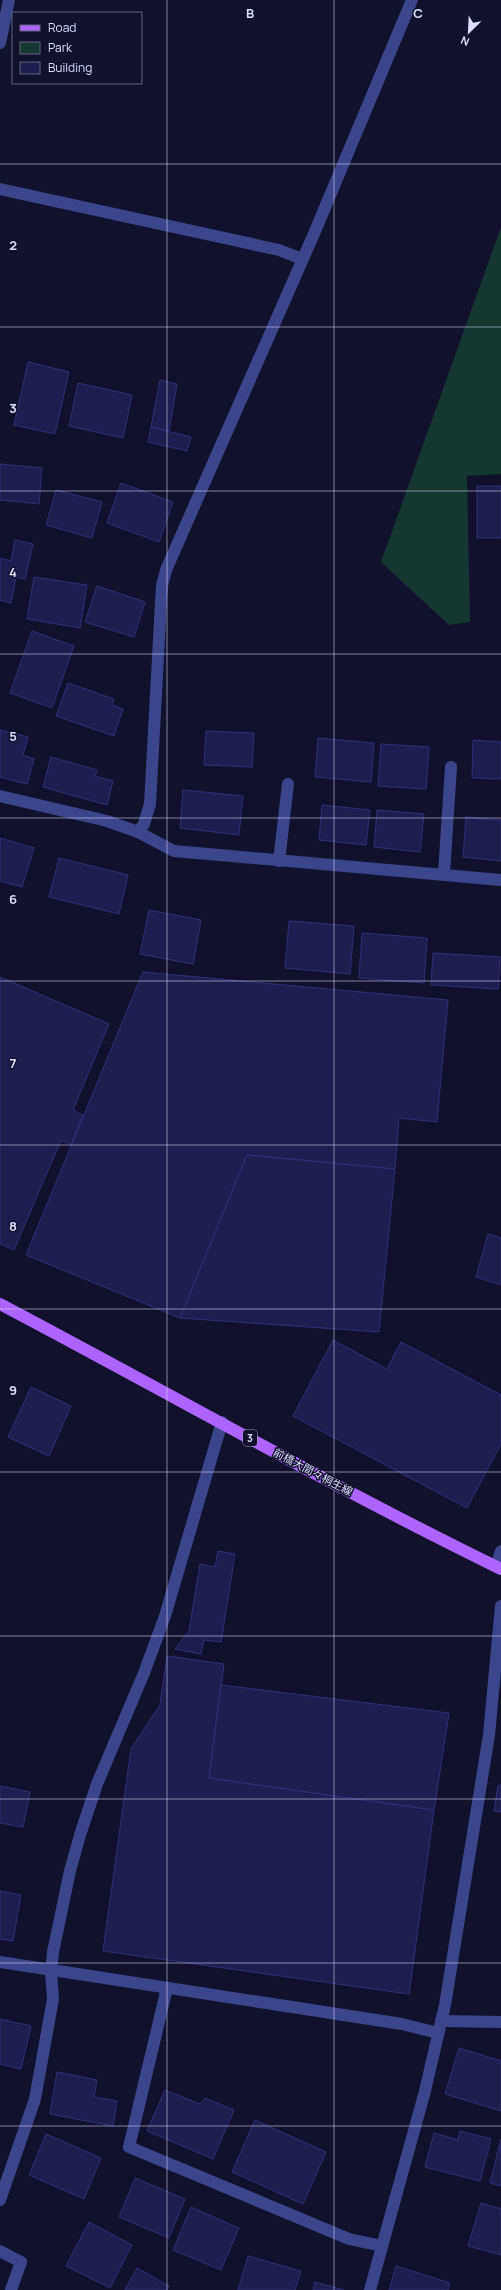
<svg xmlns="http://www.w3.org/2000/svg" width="501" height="2290" font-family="Manrope,'Noto Sans JP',sans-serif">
	<rect width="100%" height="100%" fill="#12112d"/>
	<polygon fill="#143730" points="501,227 501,474 467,476 470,622 449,625 381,562"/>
	<g fill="#1f1d4e" stroke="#322e7b">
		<polygon points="28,362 69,372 55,434 14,425"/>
		<polygon points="160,380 177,384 169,431 151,427"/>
		<polygon points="78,383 132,395 123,438 69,426"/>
		<polygon points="151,427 191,437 187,451 148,442"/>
		<polygon points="0,464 42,468 39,504 0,500"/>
		<polygon points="121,483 173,502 159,542 107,523"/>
		<rect x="477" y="486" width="24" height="52"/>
		<polygon points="56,490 102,502 92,538 46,525"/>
		<polygon points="15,540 33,544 25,579 16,577 11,603 0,600 0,558 11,561"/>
		<polygon points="34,577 87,585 80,628 27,619"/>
		<polygon points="97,586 145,602 134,637 85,622"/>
		<polygon points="32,631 74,646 52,708 10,693"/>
		<polygon points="68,683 114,699 112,705 123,709 114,736 56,716"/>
		<polygon points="0,730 28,737 23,755 34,759 27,784 0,777"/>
		<polygon points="206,731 254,733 252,767 204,765"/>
		<polygon points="318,738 374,743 371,782 315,777"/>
		<polygon points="473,740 501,742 501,779 472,778"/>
		<polygon points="381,744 429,747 426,789 378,786"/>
		<polygon points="51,757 97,770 95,776 113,781 107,805 43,787"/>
		<polygon points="183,790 243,796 239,835 180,828"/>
		<polygon points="322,805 370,810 366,845 319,840"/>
		<polygon points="377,810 424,814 420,852 374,847"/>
		<polygon points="466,817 501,820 501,861 463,857"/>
		<polygon points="0,838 34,848 22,887 0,881"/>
		<polygon points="59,858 128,875 119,914 49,897"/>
		<polygon points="149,910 201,920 193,964 140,954"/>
		<polygon points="289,921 354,926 350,974 285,968"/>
		<polygon points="362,933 427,938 424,983 359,978"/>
		<polygon points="433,953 500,957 498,989 431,985"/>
		<polygon points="143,972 448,1000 437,1122 399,1118 395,1169 247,1155 180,1318 26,1255"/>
		<polygon points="0,977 109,1024 73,1110 83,1115 71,1145 61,1140 14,1250 0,1244"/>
		<polygon points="247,1155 395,1169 379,1332 180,1318"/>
		<polygon points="488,1234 501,1238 501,1285 476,1277"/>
		<polygon points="333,1340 387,1369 401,1342 501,1395 501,1444 467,1508 293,1416"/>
		<polygon points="31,1387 71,1406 49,1456 8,1437"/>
		<polygon points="218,1551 235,1554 221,1642 204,1640 201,1654 175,1649 189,1631 200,1564 215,1567"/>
		<polygon points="167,1656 224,1664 209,1778 434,1810 409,1994 103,1951 131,1749 160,1705"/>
		<polygon points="221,1685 449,1713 434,1810 209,1778"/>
		<polygon points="498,1785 501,1785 501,1812 494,1811"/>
		<polygon points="0,1786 30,1792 23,1827 0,1823"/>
		<polygon points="0,1891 21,1895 13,1941 0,1939"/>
		<polygon points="0,2019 31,2026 21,2069 0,2064"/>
		<polygon points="459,2048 501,2061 501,2111 445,2094"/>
		<polygon points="57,2072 97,2080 94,2097 117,2101 113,2126 50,2114"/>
		<polygon points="165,2090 200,2104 205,2098 234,2110 213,2159 147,2131"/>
		<polygon points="255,2120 326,2152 303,2204 232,2172"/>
		<polygon points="460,2131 491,2139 480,2181 425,2167 434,2133 458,2140"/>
		<polygon points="46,2134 101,2158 84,2199 29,2175"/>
		<polygon points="501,2139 501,2186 490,2183"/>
		<polygon points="135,2178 185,2199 169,2238 119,2217"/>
		<polygon points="481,2203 501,2209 501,2255 468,2246"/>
		<polygon points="191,2207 239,2228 221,2270 173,2250"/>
		<polygon points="89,2222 132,2245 110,2288 66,2266"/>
		<polygon points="248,2256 301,2271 295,2290 238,2290"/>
		<polygon points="396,2266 450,2283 448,2290 389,2290"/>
		<polygon points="137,2268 169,2286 167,2290 125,2290"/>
		<polygon points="315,2282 344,2290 313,2290"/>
	</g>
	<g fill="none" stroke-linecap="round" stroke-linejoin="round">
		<g stroke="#3b458c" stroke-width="12">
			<polyline points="0,43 9,0"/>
			<polyline points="0,189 279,250 302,259"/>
			<polyline points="0,796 107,821 138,832 174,851 501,880"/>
			<polyline points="138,832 144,824 150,804 161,602 162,586 166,570 313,236 412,0"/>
			<polyline points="279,861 288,784"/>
			<polyline points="444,873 451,767"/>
			<polyline points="496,1566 501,1551"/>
			<polyline points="0,1962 402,2024 438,2033"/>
			<polyline points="167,1988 129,2147 349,2239 382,2246"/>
			<polyline points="441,2021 501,2022"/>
			<polyline points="0,2200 35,2099 53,1999 51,1972 53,1952 70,1871 80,1835 97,1784 144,1673 165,1616 222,1422"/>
			<polyline points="0,2251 21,2262 11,2290"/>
			<polyline points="370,2290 425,2091 445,2005 489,1735 501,1606"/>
		</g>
		<path stroke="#ad64ff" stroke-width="12" d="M0,1304c167,88 331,182 501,265"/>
	</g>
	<path fill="none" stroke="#dddeff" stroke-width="1" stroke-opacity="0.55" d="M167,0v2290M334,0v2290M0,164h501M0,327h501M0,491h501M0,654h501M0,818h501M0,981h501M0,1145h501M0,1309h501M0,1472h501M0,1636h501M0,1799h501M0,1963h501M0,2126h501"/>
	<g text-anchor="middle" stroke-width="3" stroke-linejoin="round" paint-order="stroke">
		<rect fill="#12112d" stroke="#a0a0c0" stroke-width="1" x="243" y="1430" width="14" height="16" rx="3"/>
		<g font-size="10" font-weight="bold" fill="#dddeff">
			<text x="250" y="1442">3</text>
		</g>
		<g font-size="11" fill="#dddeff" stroke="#12112d">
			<text transform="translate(313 1472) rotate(28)" y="4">前橋大間々桐生線</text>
		</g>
	</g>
	<g font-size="13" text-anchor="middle" font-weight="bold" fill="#dddeff" stroke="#12112d" stroke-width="3" stroke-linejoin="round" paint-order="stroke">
		<text x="250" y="18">B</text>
		<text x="418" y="18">C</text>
		<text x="13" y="250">2</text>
		<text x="13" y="413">3</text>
		<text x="13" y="577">4</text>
		<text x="13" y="741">5</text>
		<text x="13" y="904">6</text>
		<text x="13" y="1068">7</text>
		<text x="13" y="1231">8</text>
		<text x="13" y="1395">9</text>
	</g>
	<rect x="12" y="12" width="130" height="72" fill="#12112d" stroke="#636381"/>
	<rect x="20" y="25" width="20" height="6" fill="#ad64ff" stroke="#636381"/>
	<text x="48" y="32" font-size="12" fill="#dddeff">Road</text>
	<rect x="20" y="42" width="20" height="12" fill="#143730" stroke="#636381"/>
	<text x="48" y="52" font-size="12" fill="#dddeff">Park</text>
	<rect x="20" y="62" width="20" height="12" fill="#1f1d4e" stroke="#636381"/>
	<text x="48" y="72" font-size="12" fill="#dddeff">Building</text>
	<g transform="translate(469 32) rotate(204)" stroke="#12112d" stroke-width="3" paint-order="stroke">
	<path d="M0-3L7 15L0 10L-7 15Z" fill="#dddeff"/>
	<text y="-6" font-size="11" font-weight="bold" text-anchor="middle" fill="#dddeff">N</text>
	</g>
</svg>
